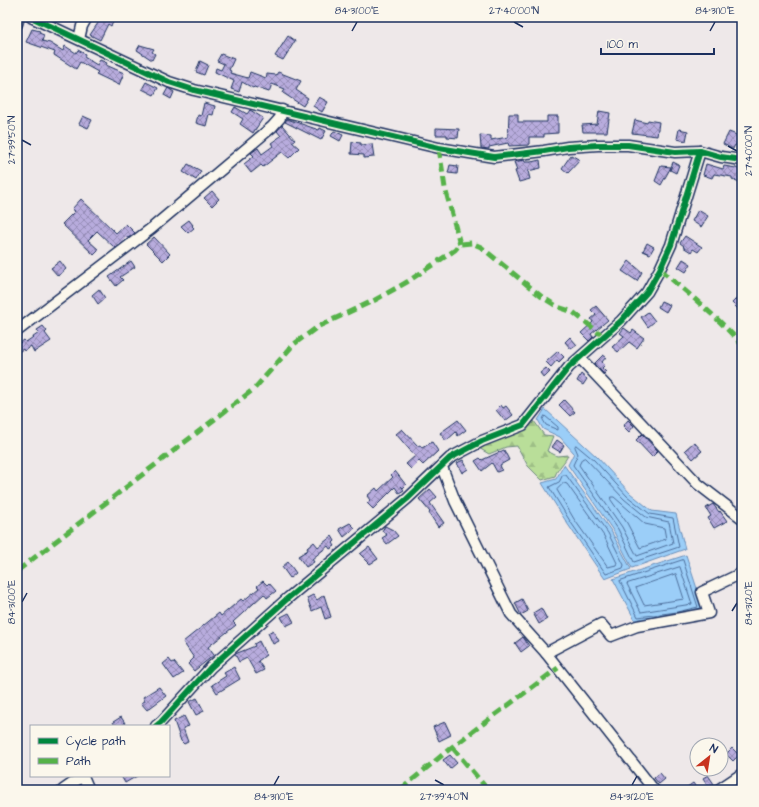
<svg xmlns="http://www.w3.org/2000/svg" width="759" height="807" font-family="'Architects Daughter',sans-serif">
	<defs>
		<pattern id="forest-firs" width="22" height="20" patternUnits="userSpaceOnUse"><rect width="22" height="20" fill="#b9de99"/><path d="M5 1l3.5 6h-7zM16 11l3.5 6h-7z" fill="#9ebf86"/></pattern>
		<pattern id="building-cross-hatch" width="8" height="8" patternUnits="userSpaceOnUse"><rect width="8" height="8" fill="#b8acdd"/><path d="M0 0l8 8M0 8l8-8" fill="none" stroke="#958cb6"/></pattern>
	</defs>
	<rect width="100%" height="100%" fill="#eee8e9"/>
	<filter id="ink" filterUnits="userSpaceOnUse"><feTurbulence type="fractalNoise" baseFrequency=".025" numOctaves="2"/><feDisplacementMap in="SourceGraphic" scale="8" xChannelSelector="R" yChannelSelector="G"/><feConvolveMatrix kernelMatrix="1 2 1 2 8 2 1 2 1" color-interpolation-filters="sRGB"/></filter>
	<g filter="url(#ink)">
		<path fill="url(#forest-firs)" stroke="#6a867c" d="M534,421l10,14 9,1 -6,15 10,5 11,-1c-3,8 -10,12 -13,21l-13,4 -14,-14 -11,-20 -11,1 -17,7 -12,-7 23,-7z"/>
		<g fill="#9bcef8" stroke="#688eba">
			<polygon points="545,409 597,457 630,493 652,511 676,514 685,549 632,568 614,532 568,465 574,453 560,437 543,429 538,420"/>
			<polygon points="564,465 611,531 631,569 605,579 567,523 542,483 556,479"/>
			<polygon points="686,555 704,610 636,622 613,579"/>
		</g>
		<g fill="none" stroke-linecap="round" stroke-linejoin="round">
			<g stroke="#4e6f9c" stroke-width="1">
				<polygon points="545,416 558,427 558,430 546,425 543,420"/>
				<polygon points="576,445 594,460 627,496 650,514 673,518 679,547 634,562 618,529 573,465 578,454 575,447"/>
				<polygon points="585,458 624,499 646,517 669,522 673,543 637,556 622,527 579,465 582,459"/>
				<polygon points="563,475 566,475 608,533 624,565 623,568 606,574 570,521 549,487 559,482"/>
				<polygon points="564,483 567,484 604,536 617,563 616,565 608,567 574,519 557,490"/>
				<polygon points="611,497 614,497 645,524 664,528 666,539 640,548 627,523 611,500"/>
				<polygon points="683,560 698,607 677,612 638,617 620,581"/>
				<polygon points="680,567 692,604 641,612 627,584"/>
				<polygon points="676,574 684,599 644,605 636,588"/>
			</g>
		</g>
		<g fill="url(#building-cross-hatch)" stroke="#1b2f5e">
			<polygon points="102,17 116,17 111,26 108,24 100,40 90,35"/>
			<polygon points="32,29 40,31 39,33 44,35 42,41 50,43 63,51 65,46 76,53 78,50 85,54 84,57 97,65 100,60 107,63 106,65 124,73 119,85 96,74 98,72 80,62 76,69 54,55 55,52 26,42"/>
			<polygon points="288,36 295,41 283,60 275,56"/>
			<polygon points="140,45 154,49 152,52 155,54 152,60 137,50"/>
			<polygon points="221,54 234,59 229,70 231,71 230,73 248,78 250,72 266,78 267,74 276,75 278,72 301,81 296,90 308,98 303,106 283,93 285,89 272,84 269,92 254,87 253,88 242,82 239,92 231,89 234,81 215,72 216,68 221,70 224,64 217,61"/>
			<polygon points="200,61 208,65 204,75 196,72"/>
			<polygon points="146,82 158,88 154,95 142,89"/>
			<polygon points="168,88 174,92 171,99 164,95"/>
			<polygon points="319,97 328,102 322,112 313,106"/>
			<polygon points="204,103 215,106 213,115 209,114 206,126 196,123 198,115 201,116"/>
			<polygon points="235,107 247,114 250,110 263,118 253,133 240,124 243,119 232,112"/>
			<polygon points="599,111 610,113 607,132 583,132 582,125 597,124"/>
			<polygon points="509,114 518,114 518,122 547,122 547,116 558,116 558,133 544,134 544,137 529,137 529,145 509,146 508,143 489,147 489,149 481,148 480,135 491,136 491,140 508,137"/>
			<polygon points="83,116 92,120 88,128 79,124"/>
			<polygon points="287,119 319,130 320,128 326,131 321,140 285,122"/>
			<polygon points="635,120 647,123 648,120 659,122 657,136 632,133"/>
			<polygon points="282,125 295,140 292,142 299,148 289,158 282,152 263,167 261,165 251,173 244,164 254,156 251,153 258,148 262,154 273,146 271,143 281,136 277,131"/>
			<polygon points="436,128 459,129 458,138 447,137 447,135 436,135"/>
			<polygon points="679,129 688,131 686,141 677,139"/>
			<polygon points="334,131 343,135 340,141 331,136"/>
			<polygon points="729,132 742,137 742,147 735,145 733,149 723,144"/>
			<polygon points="352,142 361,143 361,145 372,144 374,157 364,158 364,155 351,154"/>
			<polygon points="571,155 580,160 568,173 562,168"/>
			<polygon points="524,160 525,162 531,162 540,160 541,168 528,171 530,179 519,182 515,171 517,170 514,162"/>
			<polygon points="673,162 679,165 676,173 670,170"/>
			<polygon points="188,164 201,171 196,180 183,172"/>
			<polygon points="706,164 723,169 724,166 742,169 742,183 732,179 732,177 714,174 712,178 703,175"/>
			<polygon points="450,165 458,166 457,174 448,173"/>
			<polygon points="661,166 671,167 661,185 655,181"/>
			<polygon points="212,191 219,199 212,206 204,198"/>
			<polygon points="81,199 116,233 126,224 135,233 128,238 126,237 115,248 97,231 88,240 99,250 94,255 62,224 75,211 72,209"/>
			<polygon points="698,210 708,216 701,227 692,221"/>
			<polygon points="189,220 193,225 192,226 194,228 188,233 181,226"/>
			<polygon points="685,236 702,247 698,252 693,249 691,252 683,247 684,246 680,243"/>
			<polygon points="154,237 170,254 163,261 146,244"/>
			<polygon points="647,243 654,247 650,254 643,251"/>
			<polygon points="683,259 691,264 686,272 678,267"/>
			<polygon points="60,261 66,269 58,276 51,268"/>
			<polygon points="131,261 135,267 120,277 123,280 116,286 109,277"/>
			<polygon points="629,261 642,272 637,281 622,271"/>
			<polygon points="99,289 105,298 98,304 92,295"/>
			<polygon points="742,293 742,313 732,303"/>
			<polygon points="661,301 670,305 666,312 658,307"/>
			<polygon points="596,306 608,320 591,334 593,337 589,341 581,333 593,322 591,319 596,315 591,310"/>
			<polygon points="648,312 655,321 648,327 641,317"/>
			<polygon points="43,326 47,331 45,333 51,341 34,352 31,346 24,351 23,349 17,353 17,345 24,340 26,342 39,333 37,330"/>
			<polygon points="624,328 631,333 633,330 644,338 637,348 629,342 618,352 612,347 624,336 620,333"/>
			<polygon points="570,337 577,345 571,349 565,342"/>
			<polygon points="558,351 564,357 559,362 557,360 551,367 546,362"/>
			<polygon points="603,355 606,357 602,362 605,365 602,368 606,372 604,374 594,364"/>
			<polygon points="546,368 550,372 544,378 540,373"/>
			<polygon points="581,374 587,379 583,385 577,381"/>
			<polygon points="564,400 575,412 570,416 559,405"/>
			<polygon points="501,405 503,408 506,406 513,415 505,421 496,410"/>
			<polygon points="458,420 466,430 458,436 456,432 446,441 440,433"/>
			<polygon points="628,420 634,426 629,432 623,426"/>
			<polygon points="402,429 418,446 420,445 422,448 432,442 438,451 423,465 419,461 411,469 406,464 415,456 396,434"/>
			<polygon points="642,434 658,451 652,457 636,440"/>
			<polygon points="557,440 564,445 560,452 552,447"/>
			<polygon points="694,442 702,451 693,459 685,450"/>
			<polygon points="504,450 509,460 500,465 502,470 497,472 492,463 482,471 475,461 480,458 482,460"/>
			<polygon points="463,460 468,469 462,473 457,463"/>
			<polygon points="395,471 406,485 403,488 401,486 404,490 399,493 395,487 373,509 367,503 370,500 367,496 376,488 378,491 393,477 391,475"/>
			<polygon points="430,489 437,497 430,503 444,523 438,527 429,513 430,512 419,499"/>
			<polygon points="713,504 719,512 720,511 727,521 714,528 708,518 711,516 706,508"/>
			<polygon points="350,523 355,528 344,537 339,529"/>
			<polygon points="385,526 393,530 398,536 387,544 382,538 387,535 382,531"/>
			<polygon points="332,536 335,541 333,543 335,546 330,549 328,546 312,559 314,562 306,567 298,556 308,550 307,548 314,542 318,547"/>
			<polygon points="369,547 378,559 370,564 360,554"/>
			<polygon points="288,562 296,573 290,578 282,567"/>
			<polygon points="263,581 267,585 269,583 276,591 267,598 264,594 233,622 236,625 208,647 214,655 194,671 188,664 194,658 183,642 219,613 221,616 241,599 243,601 259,588 257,586"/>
			<polygon points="313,595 317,600 324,595 331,617 325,619 321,607 312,611 307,598"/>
			<polygon points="522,599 528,611 521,615 515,603"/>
			<polygon points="541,608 547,619 539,624 533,613"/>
			<polygon points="289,613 294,622 286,626 281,617"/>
			<polygon points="273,630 279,641 273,644 268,633"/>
			<polygon points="523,637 529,646 521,652 515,643"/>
			<polygon points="259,641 266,655 258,661 264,670 256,674 247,658 239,662 235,654 255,646 254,644"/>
			<polygon points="169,659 172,663 174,662 183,673 174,679 163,664"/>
			<polygon points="234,667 240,679 217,693 212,685 226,676 224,673"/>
			<polygon points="159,687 166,696 147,710 141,703 145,701 143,697"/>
			<polygon points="197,698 204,711 196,715 189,702"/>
			<polygon points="184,716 189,726 183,728 188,742 184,744 181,741 174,721"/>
			<polygon points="121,717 127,726 115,726 113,722"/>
			<polygon points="445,722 451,735 439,741 433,727"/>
			<polygon points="732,748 739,755 733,761 726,754"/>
			<polygon points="450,755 457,763 450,769 443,760"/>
			<polygon points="660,773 665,779 659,784 654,778"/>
			<polygon points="708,775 714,784 709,787 703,778"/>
			<polygon points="121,776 137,776 125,783"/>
			<polygon points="693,783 698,790 683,790"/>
		</g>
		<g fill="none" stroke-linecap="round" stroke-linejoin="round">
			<g stroke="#1b2f5e" stroke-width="13">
				<g id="minor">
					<polyline points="31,17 169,82 194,90 439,148 494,157 544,151 568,147 598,145 628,145 675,152 700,151 721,157 742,160"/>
					<polyline points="17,24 19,17"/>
					<polyline points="79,39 82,26 87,17"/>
					<polyline points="17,331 152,228 272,127 280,118 282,110"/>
					<polyline points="580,358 698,484 742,518"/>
					<polyline points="442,467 455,501 511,614 546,653 654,790"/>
					<polyline points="546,653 601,624 611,636 637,626 709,613 702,592 742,573"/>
					<polyline points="156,726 161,722 211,667 288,598 407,499 450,458 482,441 523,425 569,367 621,321 647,292 660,269 671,245 700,151"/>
					<polyline points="83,776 89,790"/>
					<polyline points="63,790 83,776"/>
					<polyline points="718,790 742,774"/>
				</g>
			</g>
			<use href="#minor" stroke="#fbf7ec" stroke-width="10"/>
			<g stroke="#55b248" stroke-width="5" stroke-dasharray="10 5" stroke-linecap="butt">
				<polyline points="439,148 445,188 460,244"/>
				<path d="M660,269c28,25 57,47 82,76"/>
				<polyline points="17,571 254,389 294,344 319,326 375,300 407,282 455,250 460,244 472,243 481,247 542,297 558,307 573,312 604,337"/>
				<polyline points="452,747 488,790"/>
				<polyline points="400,790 452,747 558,668"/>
			</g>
			<g stroke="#fbf7ec" stroke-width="8">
				<g id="cycleway">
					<polyline points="31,17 169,82 194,90 439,148 494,157 544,151 568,147 598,145 628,145 675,152 700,151 721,157 742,160"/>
					<polyline points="156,726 161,722 211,667 288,598 407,499 450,458 482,441 523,425 569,367 621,321 647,292 660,269 671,245 700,151"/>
				</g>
			</g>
			<use href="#cycleway" stroke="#00873e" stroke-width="6"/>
		</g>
	</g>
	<path fill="none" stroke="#1b2f5e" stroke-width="1.5" d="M514,22l9,5M352,31l5,-9M710,31l5,-9M22,140l9,5M728,146l9,5M22,602l5,-9M732,611l5,-8M435,780l9,5M274,785l5,-9M632,785l5,-9"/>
	<rect width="759" height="807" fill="none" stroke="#fbf7ec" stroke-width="44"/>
	<rect x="30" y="725" width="140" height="52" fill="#fbf7ec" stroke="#a1a7b3"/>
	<rect x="38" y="738" width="20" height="6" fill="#00873e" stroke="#a1a7b3"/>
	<text x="66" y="745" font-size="12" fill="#1b2f5e">Cycle path</text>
	<rect x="38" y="758" width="20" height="6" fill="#55b248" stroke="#a1a7b3"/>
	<text x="66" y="765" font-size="12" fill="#1b2f5e">Path</text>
	<g transform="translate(709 757) rotate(30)"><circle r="19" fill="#fbf7ec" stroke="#a1a7b3"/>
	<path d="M0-3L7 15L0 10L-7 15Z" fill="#c8321e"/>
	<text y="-6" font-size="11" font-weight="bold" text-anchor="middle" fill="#1b2f5e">N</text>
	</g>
	<path d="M601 48v6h113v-6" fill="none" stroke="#1b2f5e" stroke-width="2"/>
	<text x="607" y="48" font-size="12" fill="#1b2f5e" stroke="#fbf7ec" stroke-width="3" paint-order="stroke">100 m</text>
	<rect x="22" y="22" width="715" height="763" fill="none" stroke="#1b2f5e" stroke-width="1.5"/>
	<g font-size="10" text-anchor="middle" fill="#1b2f5e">
		<text x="357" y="14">84°31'00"E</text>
		<text x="514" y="14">27°40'00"N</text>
		<text x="715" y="14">84°31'10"E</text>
		<text transform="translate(11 140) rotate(-90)" y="4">27°39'50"N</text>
		<text transform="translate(748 151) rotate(-90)" y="4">27°40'00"N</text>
		<text transform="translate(11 602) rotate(-90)" y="4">84°31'00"E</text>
		<text transform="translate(748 603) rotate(-90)" y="4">84°31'20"E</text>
		<text x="274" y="800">84°31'10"E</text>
		<text x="444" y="800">27°39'40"N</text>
		<text x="632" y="800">84°31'20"E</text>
	</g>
</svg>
